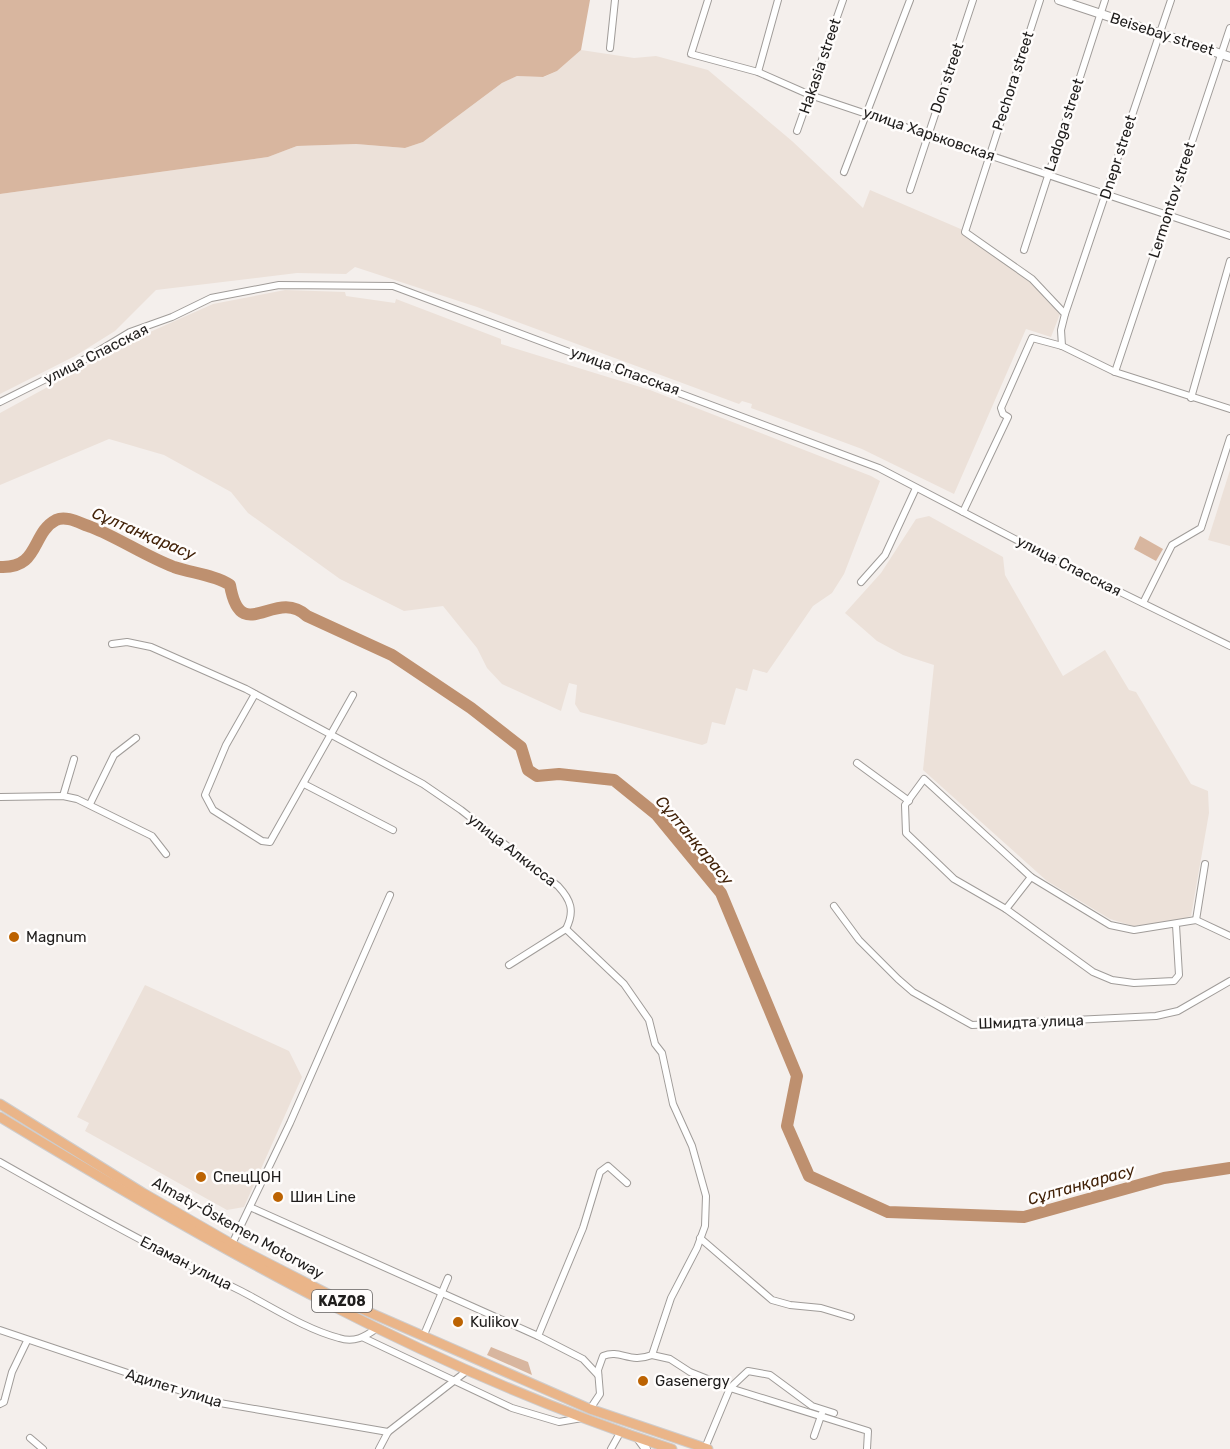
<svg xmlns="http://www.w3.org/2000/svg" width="1230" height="1449" font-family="Rubik,sans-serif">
	<rect width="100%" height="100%" fill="#f4efec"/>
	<g fill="#ece1d9">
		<polygon points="581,50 634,58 656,56 708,70 792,141 863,208 870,190 963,230 1048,294 1060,314 1051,337 1026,329 954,494 862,449 751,408 752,404 742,401 739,404 477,307 355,267 346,274 297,273 156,290 115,331 75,356 0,394 0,194 268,157 297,146 356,144 405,148 423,142 502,83 517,76 544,77 557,71"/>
		<polygon points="285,290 345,292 346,296 395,303 396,299 501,339 501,344 650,390 871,476 880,481 844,574 832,593 813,606 767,673 753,669 747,691 736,688 725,725 712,722 707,743 702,745 580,712 575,704 577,685 569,683 561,711 502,684 487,668 477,648 443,606 404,611 340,579 248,513 231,492 164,455 109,439 0,485 0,413 141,336 213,304"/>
		<polygon points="1230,470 1230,546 1208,540"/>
		<polygon points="929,516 1003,557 1005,575 1063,676 1105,650 1129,690 1136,692 1191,784 1208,791 1209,813 1191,916 1176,921 1133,926 1110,919 1047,881 923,770 934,665 903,655 877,641 845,613 881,573 916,519"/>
		<polygon points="145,985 289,1051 302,1077 244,1207 227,1210 85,1131 89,1123 77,1117"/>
	</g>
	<g fill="#d8b69f">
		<polygon points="0,0 590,0 581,50 557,71 543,77 517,76 502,83 423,142 405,148 356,144 297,146 268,157 0,194"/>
		<polygon points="1140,536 1163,549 1156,561 1134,549"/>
		<polygon points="491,1347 528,1362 532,1375 487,1355"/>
	</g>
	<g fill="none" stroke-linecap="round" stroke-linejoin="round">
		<path stroke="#be906f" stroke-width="12" d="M0,567c40,2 31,-34 56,-47 11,-5 25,4 35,7 28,11 54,29 83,40 17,6 41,8 56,18 11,63 45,1 77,31l85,39 79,53 50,39 7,23 9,6 22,-2 55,6 42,34 65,79 76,183 -10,50 22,50 79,36 136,5 140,-39 66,-10"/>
		<g stroke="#a09c99" stroke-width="8">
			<g id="minor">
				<polyline points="708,0 691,54 758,72 810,95 1230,236"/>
				<polyline points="1040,0 965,232 1032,279 1065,314 1061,330 1062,346"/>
				<polyline points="610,48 615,0"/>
				<polyline points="758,72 778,0"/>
				<polyline points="797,131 843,0"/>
				<polyline points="844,172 910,0"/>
				<polyline points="910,190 973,0"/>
				<polyline points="1024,250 1105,0"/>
				<polyline points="1065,314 1171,0"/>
				<polyline points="1115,372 1230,28"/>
				<polyline points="1191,398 1230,261"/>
				<polyline points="0,402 80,362 130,332 172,317 211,298 279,285 393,286 879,468 1055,560 1230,646"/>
				<polyline points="963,512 1008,417 1003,414 1001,408 1032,338 1062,346 1115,372 1230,409"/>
				<polyline points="861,582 885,555 916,488"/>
				<polyline points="1143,603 1172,545 1201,528 1230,438"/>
				<path d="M112,644l15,-2 24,5 95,42 177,95 38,26 97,76c13,14 17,25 8,43"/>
				<polyline points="255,694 226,745 205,795 213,810 262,841 270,842 353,695"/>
				<polyline points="857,763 909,801"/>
				<polyline points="304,784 393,830"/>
				<polyline points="63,796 74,759"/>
				<polyline points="0,797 63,796 77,799 152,836 166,854"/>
				<polyline points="90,804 114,755 136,738"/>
				<polyline points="834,906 859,940 898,979 913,992 972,1025 1156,1016 1178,1011 1230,981"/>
				<polyline points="1006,909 1031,877"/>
				<polyline points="1196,920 1205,864"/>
				<polyline points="1176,925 1179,975 1174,981 1134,983 1112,980 1093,972 1006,909 954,879 906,833 905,805 924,779 1031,877 1110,925 1134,930 1196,920 1230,936"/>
				<path d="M566,929l58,55 25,36 6,24 7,9 11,51 19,42 14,50 -1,30 -8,22 -26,50 -19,57c-23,9 -31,-6 -49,1l-5,14 2,24 -10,15"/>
				<polyline points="509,965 566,929"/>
				<path d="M0,1162c79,45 159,89 241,129 31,16 64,38 98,47 15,5 26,-1 38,-10"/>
				<polyline points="250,1207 538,1336 583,1359 598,1375"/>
				<polyline points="700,1238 772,1300 790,1305 821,1308 851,1317"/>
				<polyline points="232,1244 290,1123 390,895"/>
				<polyline points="0,1330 214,1402 388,1432"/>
				<polyline points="538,1336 583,1228 600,1172 608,1166 627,1183"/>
				<polyline points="423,1337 448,1278"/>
				<polyline points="364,1338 512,1408 559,1422 582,1418"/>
				<polyline points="652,1355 670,1359 690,1372 730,1388 868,1431 867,1449"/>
				<polyline points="0,1404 4,1402 12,1372 27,1341"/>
				<polyline points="814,1436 822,1413"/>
				<polyline points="30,1438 43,1449"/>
				<polyline points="705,1448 730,1388 748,1371 770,1375 812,1406 834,1413"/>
				<polyline points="379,1449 388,1432 468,1370"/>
				<polyline points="611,1449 621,1431"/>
			</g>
		</g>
		<g stroke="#a09c99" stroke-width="10">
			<g id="tertiary">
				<polyline points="1059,0 1230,57"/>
				<polyline points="638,1438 646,1449"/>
			</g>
		</g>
		<g stroke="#cecdcd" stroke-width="11">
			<g id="primary">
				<polyline points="0,1104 143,1193 242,1250 332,1296 590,1409 708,1449"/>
				<path d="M0,1117c214,130 433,255 672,332"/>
			</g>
		</g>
		<use href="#minor" stroke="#fff" stroke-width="6"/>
		<use href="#tertiary" stroke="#fff" stroke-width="8"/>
		<use href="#primary" stroke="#eab589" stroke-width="9"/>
	</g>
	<g fill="#bc6302" stroke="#fffdfc" stroke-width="2">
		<circle cx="14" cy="937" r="6"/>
		<circle cx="201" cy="1177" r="6"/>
		<circle cx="278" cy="1197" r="6"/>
		<circle cx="458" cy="1322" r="6"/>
		<circle cx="643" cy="1381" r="6"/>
	</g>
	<g text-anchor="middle" stroke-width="5" stroke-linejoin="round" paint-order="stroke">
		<rect fill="#fffdfc" stroke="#62605f" stroke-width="1.5" x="312" y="1290" width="60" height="22" rx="4.5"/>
		<g font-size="14" font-weight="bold" fill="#1f1d1c">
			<text x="342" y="1306">KAZ08</text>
		</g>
		<g font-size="15" fill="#1f1d1c" stroke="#fffdfc">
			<text transform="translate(1162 34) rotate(18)" y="5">Beisebay street</text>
			<text transform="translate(820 66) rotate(-71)" y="5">Hakasia street</text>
			<text transform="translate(947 78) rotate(-71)" y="5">Don street</text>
			<text transform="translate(1013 81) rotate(-72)" y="5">Pechora street</text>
			<text transform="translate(1064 125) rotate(-72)" y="5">Ladoga street</text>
			<text transform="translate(929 134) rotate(19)" y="5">улица Харьковская</text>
			<text transform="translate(1118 157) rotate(-72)" y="5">Dnepr street</text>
			<text transform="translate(1172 200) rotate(-72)" y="5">Lermontov street</text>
			<text transform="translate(96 354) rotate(-27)" y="5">улица Спасская</text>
			<text transform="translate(625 371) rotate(20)" y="5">улица Спасская</text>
			<text transform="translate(1069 566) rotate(27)" y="5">улица Спасская</text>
			<text transform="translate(512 850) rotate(38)" y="5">улица Алкисса</text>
			<text transform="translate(1031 1022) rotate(-2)" y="5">Шмидта улица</text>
			<text transform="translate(238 1228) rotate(29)" y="5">Almaty-Öskemen Motorway</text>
			<text transform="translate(186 1263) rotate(27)" y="5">Еламан улица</text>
			<text transform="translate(174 1388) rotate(17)" y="5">Адилет улица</text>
		</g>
		<g font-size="15" fill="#1f1d1c" stroke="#fffdfc" text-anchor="start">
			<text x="26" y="942">Magnum</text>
			<text x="213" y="1182">СпецЦОН</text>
			<text x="290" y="1202">Шин Line</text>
			<text x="470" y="1327">Kulikov</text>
			<text x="655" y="1386">Gasenergy</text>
		</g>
		<g font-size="16" font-style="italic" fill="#422208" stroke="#fffdfc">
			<text transform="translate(144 533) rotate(23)" y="6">Сұлтанқарасу</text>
			<text transform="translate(695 840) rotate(50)" y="6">Сұлтанқарасу</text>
			<text transform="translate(1081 1184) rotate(-16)" y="6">Сұлтанқарасу</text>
		</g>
	</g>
</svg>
